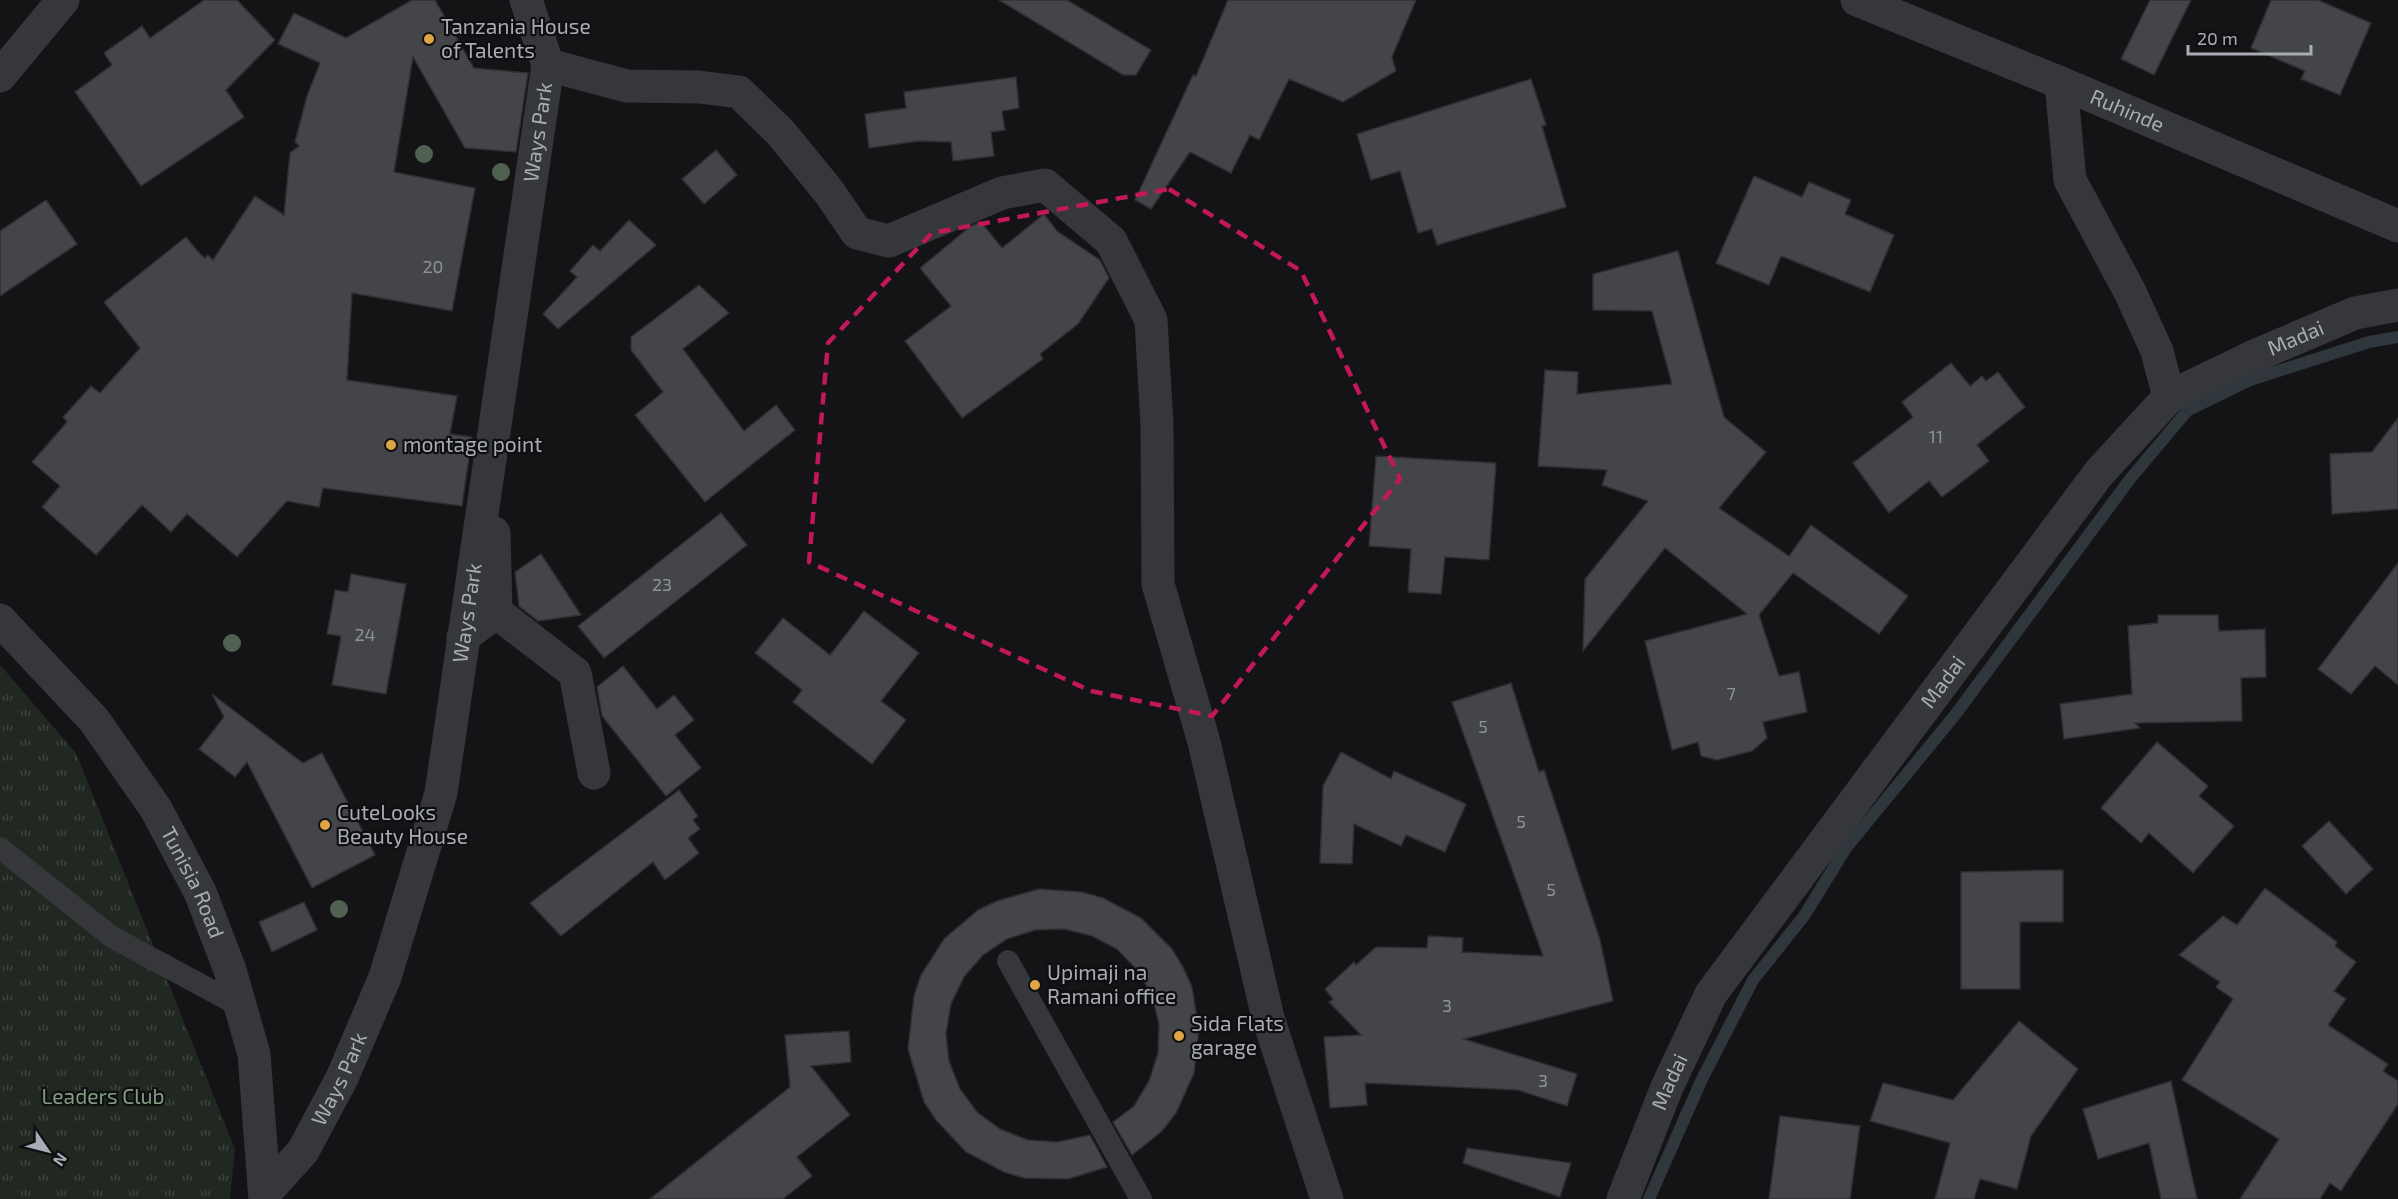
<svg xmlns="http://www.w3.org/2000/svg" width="2398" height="1199" font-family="'Exo 2',sans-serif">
	<defs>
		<pattern id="grass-tufts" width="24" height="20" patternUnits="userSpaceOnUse" patternTransform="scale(1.5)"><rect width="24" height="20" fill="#212822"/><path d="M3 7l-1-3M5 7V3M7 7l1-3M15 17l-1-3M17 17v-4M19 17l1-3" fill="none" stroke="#3e4440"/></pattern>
	</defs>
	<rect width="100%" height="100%" fill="#141416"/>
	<polygon fill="url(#grass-tufts)" points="0,665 76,753 235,1149 230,1199 0,1199"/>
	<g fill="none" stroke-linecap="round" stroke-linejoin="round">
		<polyline stroke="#2f373d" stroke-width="12" points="1649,1199 1702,1079 1753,980 1804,916 1846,848 1955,715 2130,479 2188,410 2250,380 2369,342 2398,337"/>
	</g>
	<g fill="#444549" stroke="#2f2f32" stroke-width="1.5">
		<polygon points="204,0 237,0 275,40 226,90 244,117 141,186 75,92 112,65 104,53 142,26 150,38"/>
		<polygon points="412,0 435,0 474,68 528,73 516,152 465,148 413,57 394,172 475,188 452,311 352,293 347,380 457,396 450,434 472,437 462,506 323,488 319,507 287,501 237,557 187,514 171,532 142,505 96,555 42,507 60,486 32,462 67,422 63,417 91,386 100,393 140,348 104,302 186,237 200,254 205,258 208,255 213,260 255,196 284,215 290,153 299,146 295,142 307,96 320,63 278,44 294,13 346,38"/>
		<polygon points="999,0 1067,0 1151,50 1136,75 1123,75"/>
		<polygon points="1228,0 1416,0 1392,57 1396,71 1343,102 1289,79 1259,140 1250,135 1231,173 1190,152 1151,209 1135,200 1193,75 1196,76"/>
		<polygon points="2150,0 2191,0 2154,75 2121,59"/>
		<polygon points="2271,0 2318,0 2371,23 2340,95 2301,79 2305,71 2251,48"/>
		<polygon points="1016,77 1019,108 1002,111 1005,130 991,132 994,156 953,161 951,142 919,141 869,148 865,114 906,108 904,92"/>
		<polygon points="1531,79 1546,125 1542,126 1566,207 1437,245 1432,229 1418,233 1400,171 1371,180 1357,134"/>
		<polygon points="716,150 737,175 704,204 682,179"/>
		<polygon points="1754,176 1802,197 1809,182 1851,200 1845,214 1894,235 1870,292 1781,256 1769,285 1716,263"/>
		<polygon points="46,200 77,244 0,296 0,231"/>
		<polygon points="1044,214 1057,231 1100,260 1109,278 1078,324 1040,354 1043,359 962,418 905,341 951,306 920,268 971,226 981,222 1002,248"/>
		<polygon points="629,220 656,245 558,329 543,314 577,277 570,271 593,245 600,251"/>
		<polygon points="1678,251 1724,417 1766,452 1719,508 1789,556 1811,525 1908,596 1879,634 1793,573 1759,615 1779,676 1799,672 1807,712 1763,722 1767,738 1752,751 1717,760 1701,756 1698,742 1672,750 1645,641 1747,614 1665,548 1583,651 1585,579 1648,501 1602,485 1607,470 1538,466 1545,370 1578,372 1577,394 1672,384 1652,311 1593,310 1593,274"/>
		<polygon points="699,285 729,313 683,349 744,431 776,405 795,430 705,502 635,415 663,392 631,350 631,337"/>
		<polygon points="1951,363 1970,386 1982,376 1986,381 1998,372 2025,407 1977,445 1989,461 1942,497 1929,481 1889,513 1853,463 1913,417 1902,402"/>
		<polygon points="2398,418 2398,509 2332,514 2330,454 2372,452"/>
		<polygon points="1376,456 1496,463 1489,560 1445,557 1441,594 1408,592 1411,549 1369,546"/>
		<polygon points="721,513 747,545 604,658 578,626"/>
		<polygon points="541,554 581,615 538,621 519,606 515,572"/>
		<polygon points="2398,563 2398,685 2375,666 2351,694 2318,669"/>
		<polygon points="351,574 406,584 386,694 332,685 341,636 327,634 335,590 348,592"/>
		<polygon points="864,611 919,653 881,701 906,720 872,764 793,702 802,690 755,653 783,618 830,655"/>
		<polygon points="2158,615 2218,615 2219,631 2265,629 2266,677 2241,678 2242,721 2135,723 2140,728 2064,739 2060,704 2132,694 2128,626 2158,623"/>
		<polygon points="623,666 657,709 674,695 694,720 675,735 701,768 666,796 602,716 597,687"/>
		<polygon points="1511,683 1539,772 1544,770 1600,940 1613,1001 1464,1039 1577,1074 1567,1106 1518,1090 1365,1083 1367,1105 1330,1108 1324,1037 1361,1035 1329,1002 1333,999 1325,989 1354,962 1356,965 1376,947 1427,948 1428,936 1463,938 1462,952 1543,956 1452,702"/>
		<polygon points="212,694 303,763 322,753 375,855 312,888 247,762 235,777 199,749 224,717"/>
		<polygon points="2157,742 2208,786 2199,796 2234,826 2193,873 2149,833 2141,843 2101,808"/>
		<polygon points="1341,752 1391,779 1394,771 1466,804 1445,852 1406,835 1401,846 1354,824 1352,864 1320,863 1323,786"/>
		<polygon points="679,790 698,816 693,820 700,829 688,838 699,853 665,880 653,862 561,936 530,903"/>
		<polygon points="2329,821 2373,869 2346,894 2302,846"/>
		<polygon points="2063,870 2063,922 2020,922 2020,989 1961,989 1961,872"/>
		<polygon points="2265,888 2337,942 2335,946 2356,962 2334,991 2346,999 2328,1025 2388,1064 2383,1071 2398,1081 2398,1104 2341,1191 2330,1183 2320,1199 2240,1199 2279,1139 2182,1080 2233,999 2216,987 2220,982 2179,955 2223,916 2237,925"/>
		<polygon points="1039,889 1082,892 1103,898 1141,918 1172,949 1183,967 1192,987 1199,1030 1194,1073 1176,1113 1162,1131 1132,1155 1113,1122 1134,1106 1149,1081 1158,1053 1159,1024 1152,995 1138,971 1117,949 1092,936 1064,929 1035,930 1007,939 983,955 964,977 951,1004 946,1033 949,1061 960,1089 977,1112 1000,1129 1028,1140 1057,1142 1090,1135 1107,1167 1068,1179 1024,1178 1004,1172 966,1152 936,1120 924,1102 908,1049 914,996 921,975 944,939 978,910 997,901"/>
		<polygon points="304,902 317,930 272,952 259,922"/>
		<polygon points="2019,1021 2078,1069 2031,1136 2017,1189 1980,1179 1974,1199 1935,1199 1950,1143 1870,1121 1883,1083 1953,1100"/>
		<polygon points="849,1031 851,1062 811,1066 850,1115 797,1157 812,1176 783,1199 650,1199 790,1087 785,1035"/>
		<polygon points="2171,1081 2197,1199 2161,1199 2149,1143 2098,1159 2083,1109"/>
		<polygon points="1780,1116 1860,1126 1850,1199 1769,1199"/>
		<polygon points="1467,1148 1571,1163 1560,1197 1463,1163"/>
	</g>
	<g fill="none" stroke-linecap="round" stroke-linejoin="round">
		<g stroke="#36373a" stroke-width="22">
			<polyline points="0,848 112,937 240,1006"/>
			<polyline points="1008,961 1141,1199"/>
		</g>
		<g stroke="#36373a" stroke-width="33">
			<path id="s1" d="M1857,0l204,83 337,143"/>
			<polyline points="548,65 627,86 699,87 739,92 781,133 829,192 857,233 889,241 1002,193 1045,185 1111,241 1151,320 1157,425 1158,584 1204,742 1268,1018 1327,1199"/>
			<polyline points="0,76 63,0"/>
			<polyline points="2061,83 2070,180 2130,292 2157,351 2169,397"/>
			<polyline points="494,533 496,612"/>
			<path id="s2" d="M0,620l94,100 62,89 44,83 30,78 24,84 11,145"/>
			<polyline points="463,637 496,612 575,673 594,773"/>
			<path id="s3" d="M266,1192l37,-41 39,-73 43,-101 56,-184 107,-728 -22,-65"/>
			<path id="s4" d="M1623,1199l44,-112 44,-93 388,-521 70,-76 83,-40 103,-44 43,-8"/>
		</g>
	</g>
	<g fill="#506051">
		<circle cx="424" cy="154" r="9"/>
		<circle cx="501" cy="172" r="9"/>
		<circle cx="232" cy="643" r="9"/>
		<circle cx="339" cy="909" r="9"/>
	</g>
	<path fill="none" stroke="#c2185b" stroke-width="4.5" stroke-dasharray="12 8" stroke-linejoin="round" d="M1169,189l132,82 99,208 -188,237 -121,-25 -282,-129 19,-219 104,-110z"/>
	<g fill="#dea545" stroke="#0f0f11" stroke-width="2">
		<circle cx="429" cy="39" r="6"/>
		<circle cx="391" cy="445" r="6"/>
		<circle cx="325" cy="825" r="6"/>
		<circle cx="1035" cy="985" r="6"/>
		<circle cx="1179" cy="1036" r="6"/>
	</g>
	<g text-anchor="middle" stroke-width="4.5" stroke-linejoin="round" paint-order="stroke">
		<g font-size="18" fill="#8f929a">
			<text x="433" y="273">20</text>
			<text x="1936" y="443">11</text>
			<text x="662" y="591">23</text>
			<text x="365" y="641">24</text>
			<text x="1731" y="700">7</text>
			<text x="1483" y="733">5</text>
			<text x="1521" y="828">5</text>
			<text x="1551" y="896">5</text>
			<text x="1447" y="1012">3</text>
			<text x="1543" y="1087">3</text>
		</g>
		<g font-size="21" fill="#a8acb5" stroke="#0f0f11" text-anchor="start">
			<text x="441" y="34">Tanzania House<tspan x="441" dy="24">of Talents</tspan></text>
			<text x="403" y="452">montage point</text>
			<text x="337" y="820">CuteLooks<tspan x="337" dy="24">Beauty House</tspan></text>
			<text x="1047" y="980">Upimaji na<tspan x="1047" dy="24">Ramani office</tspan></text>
			<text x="1191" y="1031">Sida Flats<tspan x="1191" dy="24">garage</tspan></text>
		</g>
		<g font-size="21" fill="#a8acb5" stroke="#0f0f11">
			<text dy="7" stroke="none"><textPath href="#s1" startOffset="292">Ruhinde</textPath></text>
			<text dy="7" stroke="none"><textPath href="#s3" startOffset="1108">Ways Park</textPath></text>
			<text dy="7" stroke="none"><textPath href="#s4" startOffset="1116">Madai</textPath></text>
			<text dy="7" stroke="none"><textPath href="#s3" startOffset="622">Ways Park</textPath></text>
			<text dy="7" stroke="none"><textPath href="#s4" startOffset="612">Madai</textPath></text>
			<text dy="7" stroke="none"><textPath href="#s2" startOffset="328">Tunisia Road</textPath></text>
			<text dy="7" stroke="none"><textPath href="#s3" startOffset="136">Ways Park</textPath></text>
			<text dy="7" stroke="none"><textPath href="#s4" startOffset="126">Madai</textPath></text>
		</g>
		<g font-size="21" fill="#819e81" stroke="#0f0f11">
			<text x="103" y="1104">Leaders Club</text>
		</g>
	</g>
	<g transform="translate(48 1151) rotate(125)" stroke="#0f0f11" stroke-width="4.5" paint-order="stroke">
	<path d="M0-4.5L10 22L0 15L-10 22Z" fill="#a8acb5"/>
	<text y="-9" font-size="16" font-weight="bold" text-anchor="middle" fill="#a8acb5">N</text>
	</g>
	<path d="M2188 45v9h123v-9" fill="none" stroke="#a8acb5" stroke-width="3"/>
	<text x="2197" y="45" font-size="18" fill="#a8acb5" stroke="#0f0f11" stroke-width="4.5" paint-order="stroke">20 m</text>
</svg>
